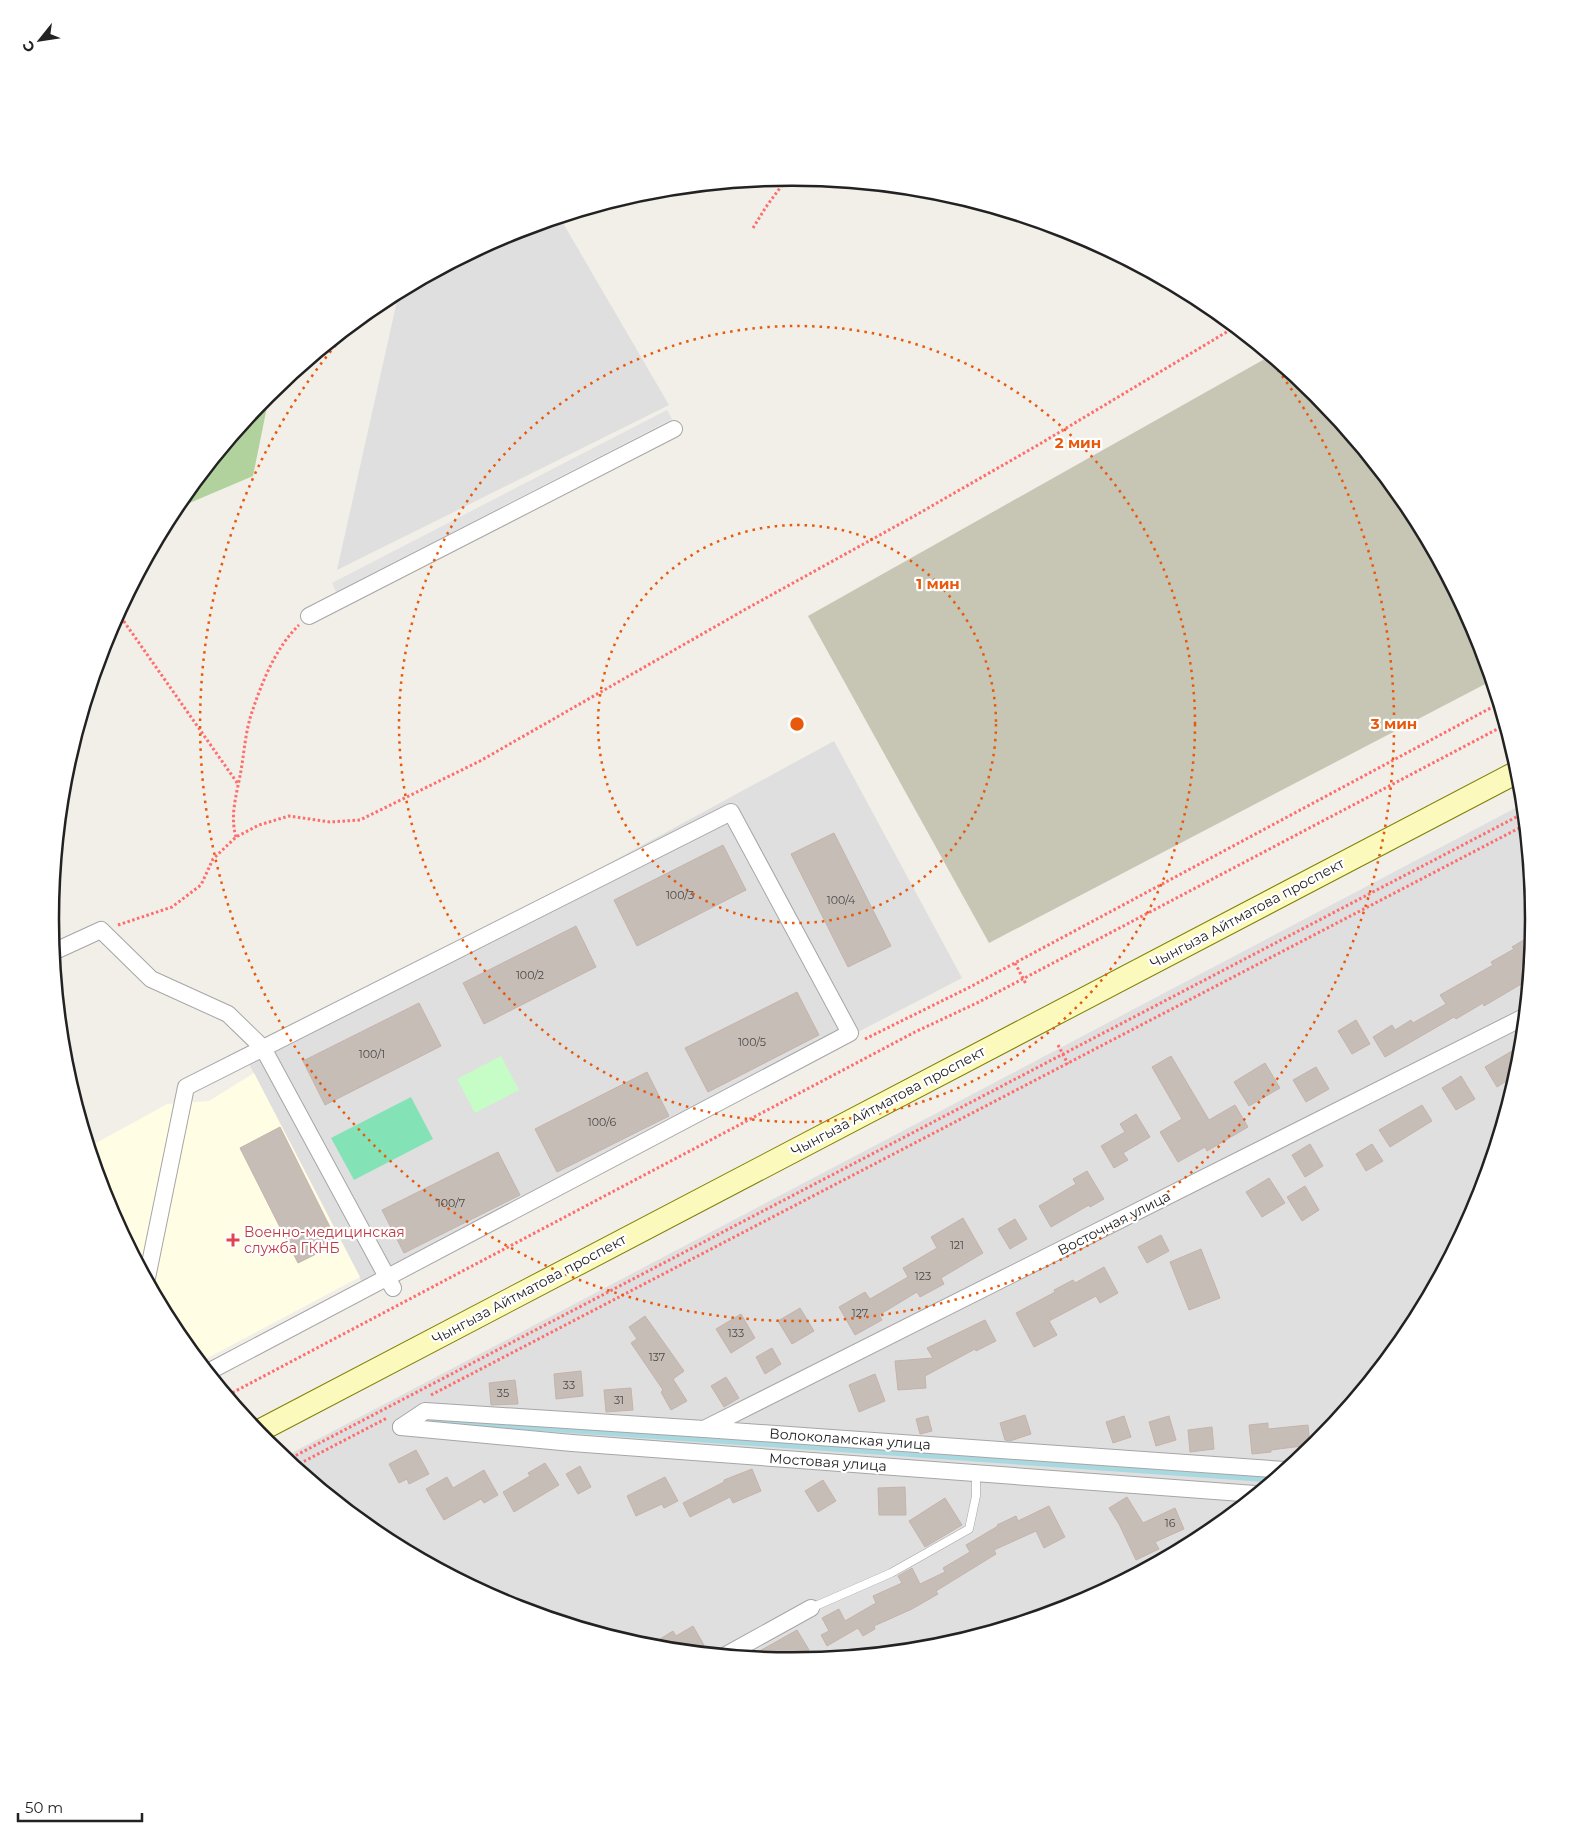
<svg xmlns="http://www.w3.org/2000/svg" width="1584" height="1838" font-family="Montserrat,sans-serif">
	<rect width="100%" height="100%" fill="#f2eee8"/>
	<g fill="#e0dfdf">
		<polygon points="560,218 669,405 337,570 399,292 508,233"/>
		<polygon points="834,741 962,978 365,1288 247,1060"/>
		<polygon points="1523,804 1534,919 1520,1064 1477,1203 1409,1331 1316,1444 1204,1536 1076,1605 936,1647 792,1661 647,1647 508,1604 380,1536 284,1457"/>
	</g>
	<polygon fill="#fffde4" points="254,1073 360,1277 200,1362 175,1331 106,1203 89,1147 167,1104 209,1101"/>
	<polygon fill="#c7c5b3" points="1270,356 1317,395 1409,507 1478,635 1491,681 989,943 808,616"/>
	<polygon fill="#b1d29c" points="270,392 253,476 173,510 175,507"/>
	<polygon fill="#c6fcc6" points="501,1056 519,1090 475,1113 457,1079"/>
	<polygon fill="#84e3b6" points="411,1097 433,1139 354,1180 331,1138"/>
	<polygon fill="#e2e2e2" points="667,410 672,419 336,592 332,583"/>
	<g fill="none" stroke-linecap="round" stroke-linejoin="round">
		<polyline stroke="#a8d9e0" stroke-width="5" points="420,1420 1272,1480"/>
	</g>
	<g fill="#c7bdb7" stroke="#c4b3aa">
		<polygon points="834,833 891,946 848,967 791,854"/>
		<polygon points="723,845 746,890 637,946 614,900"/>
		<polygon points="576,926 596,967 484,1024 463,983"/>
		<polygon points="1532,935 1528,980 1484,1006 1483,1003 1456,1019 1454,1017 1385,1057 1373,1037 1392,1025 1395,1030 1411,1020 1413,1023 1446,1004 1440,995 1493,965 1491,962 1514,949 1512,947"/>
		<polygon points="797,992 819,1035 708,1092 685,1048"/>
		<polygon points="419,1003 441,1046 325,1105 303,1061"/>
		<polygon points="1356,1020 1370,1044 1352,1054 1338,1031"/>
		<polygon points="1522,1045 1520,1064 1516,1075 1497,1087 1485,1067"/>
		<polygon points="1171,1056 1209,1120 1235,1105 1248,1127 1207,1151 1205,1147 1178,1162 1160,1132 1182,1119 1152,1067"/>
		<polygon points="1265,1063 1280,1088 1249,1106 1234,1082"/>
		<polygon points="1316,1067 1329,1089 1306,1102 1293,1080"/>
		<polygon points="647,1072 669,1116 557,1172 535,1129"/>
		<polygon points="1461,1076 1475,1099 1456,1110 1442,1088"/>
		<polygon points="1422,1105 1432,1121 1390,1147 1379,1130"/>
		<polygon points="1136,1114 1150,1137 1123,1153 1128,1160 1114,1168 1101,1146 1125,1132 1120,1124"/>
		<polygon points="280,1127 338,1243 298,1263 240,1148"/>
		<polygon points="1310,1144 1323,1166 1305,1177 1292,1155"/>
		<polygon points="1372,1144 1383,1161 1366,1171 1356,1154"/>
		<polygon points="498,1152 520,1195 404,1253 382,1210"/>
		<polygon points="1087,1171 1104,1199 1090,1207 1089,1205 1051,1227 1039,1206 1076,1184 1073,1179"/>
		<polygon points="1269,1178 1285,1203 1262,1217 1246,1192"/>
		<polygon points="1305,1186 1319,1210 1302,1221 1287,1197"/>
		<polygon points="963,1218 983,1253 941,1278 944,1284 920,1297 917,1292 879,1315 882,1320 855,1335 839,1307 865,1292 870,1299 908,1277 903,1268 937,1248 931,1237"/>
		<polygon points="1015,1219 1027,1239 1010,1249 998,1229"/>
		<polygon points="1161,1235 1169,1251 1147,1263 1138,1247"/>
		<polygon points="1201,1249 1220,1298 1189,1310 1170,1262"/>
		<polygon points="1104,1267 1118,1293 1100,1303 1096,1296 1049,1321 1057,1335 1034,1347 1016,1313 1055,1292 1054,1290 1073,1280 1075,1283"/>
		<polygon points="800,1308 814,1331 792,1344 778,1321"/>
		<polygon points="741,1314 755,1338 731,1353 716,1329"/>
		<polygon points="645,1316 684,1371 673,1379 687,1401 671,1410 661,1392 663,1390 631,1343 637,1339 629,1327"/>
		<polygon points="985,1320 996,1341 976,1351 975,1349 925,1376 926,1388 898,1390 895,1361 933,1358 927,1348"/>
		<polygon points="772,1348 781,1364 765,1374 756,1357"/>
		<polygon points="581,1371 583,1396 556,1399 554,1374"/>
		<polygon points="875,1374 885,1401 859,1412 849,1385"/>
		<polygon points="726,1377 739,1398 724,1407 711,1386"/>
		<polygon points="515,1380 518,1404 491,1405 489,1383"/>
		<polygon points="631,1388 633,1410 606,1412 604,1390"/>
		<polygon points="1025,1415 1031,1434 1010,1441 1005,1440 1000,1423"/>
		<polygon points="928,1416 932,1431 920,1434 916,1419"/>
		<polygon points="1124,1416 1131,1437 1113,1443 1106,1422"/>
		<polygon points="1169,1416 1176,1440 1156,1446 1149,1422"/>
		<polygon points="1268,1423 1268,1429 1308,1425 1310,1445 1271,1450 1271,1452 1252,1454 1249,1425"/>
		<polygon points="1212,1427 1214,1449 1190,1452 1188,1430"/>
		<polygon points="416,1450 429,1474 409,1484 407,1479 399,1483 389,1464"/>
		<polygon points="545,1463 559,1485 514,1512 503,1492 530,1476 528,1473"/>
		<polygon points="580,1466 591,1487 578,1494 566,1474"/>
		<polygon points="752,1469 761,1491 733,1503 730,1497 690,1517 683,1503 724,1482 724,1480"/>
		<polygon points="484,1470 498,1495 484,1503 481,1499 444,1520 426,1489 447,1477 453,1488"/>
		<polygon points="665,1477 678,1501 664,1508 662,1504 636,1516 627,1496"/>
		<polygon points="823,1480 836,1501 818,1512 805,1491"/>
		<polygon points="905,1487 906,1515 879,1515 878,1488"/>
		<polygon points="1127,1497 1143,1523 1175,1508 1184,1529 1155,1542 1159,1549 1136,1560 1119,1524 1109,1508"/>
		<polygon points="945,1498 962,1525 925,1547 909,1521"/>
		<polygon points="1049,1506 1065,1537 1044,1548 1036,1531 994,1550 996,1554 936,1591 938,1594 912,1609 874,1626 875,1629 863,1636 858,1628 827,1646 821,1635 829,1631 822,1618 839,1609 845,1621 876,1603 873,1596 902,1583 898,1576 912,1568 920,1584 945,1572 943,1568 970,1552 966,1545 998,1526 997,1525 1016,1516 1018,1521"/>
		<polygon points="693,1626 704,1645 693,1651 647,1647 673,1631 676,1636"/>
		<polygon points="797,1630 809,1650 790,1661 749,1657"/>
	</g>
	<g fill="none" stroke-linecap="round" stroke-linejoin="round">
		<g stroke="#a6a6a6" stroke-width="9">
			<polyline id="service" points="811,1608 891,1573 969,1529 976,1496 976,1473"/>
		</g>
		<g stroke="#a6a6a6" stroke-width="18">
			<g id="minor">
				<polyline points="309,616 674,429"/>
				<polyline points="53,952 101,930 151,979 228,1014 263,1048 393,1288"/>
				<polyline points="147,1278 186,1087 731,812 850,1033 208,1372"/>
				<polyline points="401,1427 425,1411 704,1429 1285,1470"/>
				<polyline points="401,1427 572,1443 1255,1494"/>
				<polyline points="704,1429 1524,1017"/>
				<polyline points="726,1655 811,1608"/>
			</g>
		</g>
		<g stroke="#7e8001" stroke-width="24">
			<polyline id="secondary" points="257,1432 1519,771"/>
		</g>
		<g stroke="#fe6e6d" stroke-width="3" stroke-dasharray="2.5 2.5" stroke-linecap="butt">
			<polyline points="753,228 766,207 788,177"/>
			<polyline points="118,613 238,784"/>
			<path d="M236,837c-6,-20 0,-41 4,-61 4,-20 5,-44 12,-64 10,-30 24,-65 47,-87"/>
			<polyline points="118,925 172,907 201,885 213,859 236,837 259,825 289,816 330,822 360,820 480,761 746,609 916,515 1038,445 1235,327"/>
			<polyline points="1015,963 1026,984"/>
			<polyline points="865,1039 970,987 1498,704"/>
			<polyline points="1058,1045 1068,1064"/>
			<polyline points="228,1395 915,1032 979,1002 1505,725"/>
			<polyline points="431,1395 1525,825"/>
			<polyline points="287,1460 1524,813"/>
			<polyline points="295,1466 387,1418"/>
		</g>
		<use href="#service" stroke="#fff" stroke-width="8"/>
		<use href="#minor" stroke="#fff" stroke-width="16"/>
		<use href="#secondary" stroke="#fcf9bc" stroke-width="22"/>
	</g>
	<g fill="none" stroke="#e8590c" stroke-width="2.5" stroke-dasharray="2.5 5">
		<circle cx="797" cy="724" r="199"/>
		<circle cx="797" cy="724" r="398"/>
		<path d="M1264 352A597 597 0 1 1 353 325"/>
	</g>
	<path fill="#e0444e" stroke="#fff" stroke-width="2" d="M230.5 1232.5h5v5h5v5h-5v5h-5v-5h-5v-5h5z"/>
	<g text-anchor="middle" stroke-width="4.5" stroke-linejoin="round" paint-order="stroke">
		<g font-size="11" fill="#4b4947">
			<text x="680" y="899">100/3</text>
			<text x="841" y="904">100/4</text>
			<text x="530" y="979">100/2</text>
			<text x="752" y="1046">100/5</text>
			<text x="372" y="1058">100/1</text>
			<text x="602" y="1126">100/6</text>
			<text x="451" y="1207">100/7</text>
			<text x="957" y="1249">121</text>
			<text x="923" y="1280">123</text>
			<text x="860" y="1317">127</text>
			<text x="736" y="1337">133</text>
			<text x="657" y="1361">137</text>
			<text x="569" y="1389">33</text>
			<text x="503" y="1397">35</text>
			<text x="619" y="1404">31</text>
			<text x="1170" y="1527">16</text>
		</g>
		<g font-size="14" fill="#222" stroke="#fff">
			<text transform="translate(1247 913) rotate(-28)" y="5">Чынгыза Айтматова проспект</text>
			<text transform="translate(888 1101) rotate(-28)" y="5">Чынгыза Айтматова проспект</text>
			<text transform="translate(1114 1223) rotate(-27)" y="5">Восточная улица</text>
			<text transform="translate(529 1289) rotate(-28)" y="5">Чынгыза Айтматова проспект</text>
			<text transform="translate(850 1439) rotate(4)" y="5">Волоколамская улица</text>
			<text transform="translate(828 1462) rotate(4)" y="5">Мостовая улица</text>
		</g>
		<g font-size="14" fill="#be3a42" stroke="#fff" text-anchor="start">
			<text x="244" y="1237">Военно-медицинская<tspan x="244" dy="16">служба ГКНБ</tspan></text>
		</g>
	</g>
	<path d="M0 0H1584V1838H0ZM59 919a733 733 0 1 1 1466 0a733 733 0 1 1-1466 0Z" fill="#fff" fill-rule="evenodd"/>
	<path fill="none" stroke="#222" stroke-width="2.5" d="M59 919a733 733 0 1 1 1466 0a733 733 0 1 1-1466 0Z"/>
	<circle cx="797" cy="724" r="8" fill="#e8590c" stroke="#fff" stroke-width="2.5"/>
	<g font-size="15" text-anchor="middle" font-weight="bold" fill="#e8590c" stroke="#fff" stroke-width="4.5" stroke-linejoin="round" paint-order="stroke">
		<text x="1078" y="448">2 мин</text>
		<text x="938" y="589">1 мин</text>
		<text x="1394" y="729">3 мин</text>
	</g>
	<g transform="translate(40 40) rotate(240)" stroke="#ffffff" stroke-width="4" paint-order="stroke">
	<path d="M0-4L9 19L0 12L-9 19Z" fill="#222222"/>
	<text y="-8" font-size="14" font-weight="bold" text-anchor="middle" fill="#222222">С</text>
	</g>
	<path d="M18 1813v8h124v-8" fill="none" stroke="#222222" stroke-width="2.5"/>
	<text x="25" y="1813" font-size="15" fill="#222222" stroke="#ffffff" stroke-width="4" paint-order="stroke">50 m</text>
</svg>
